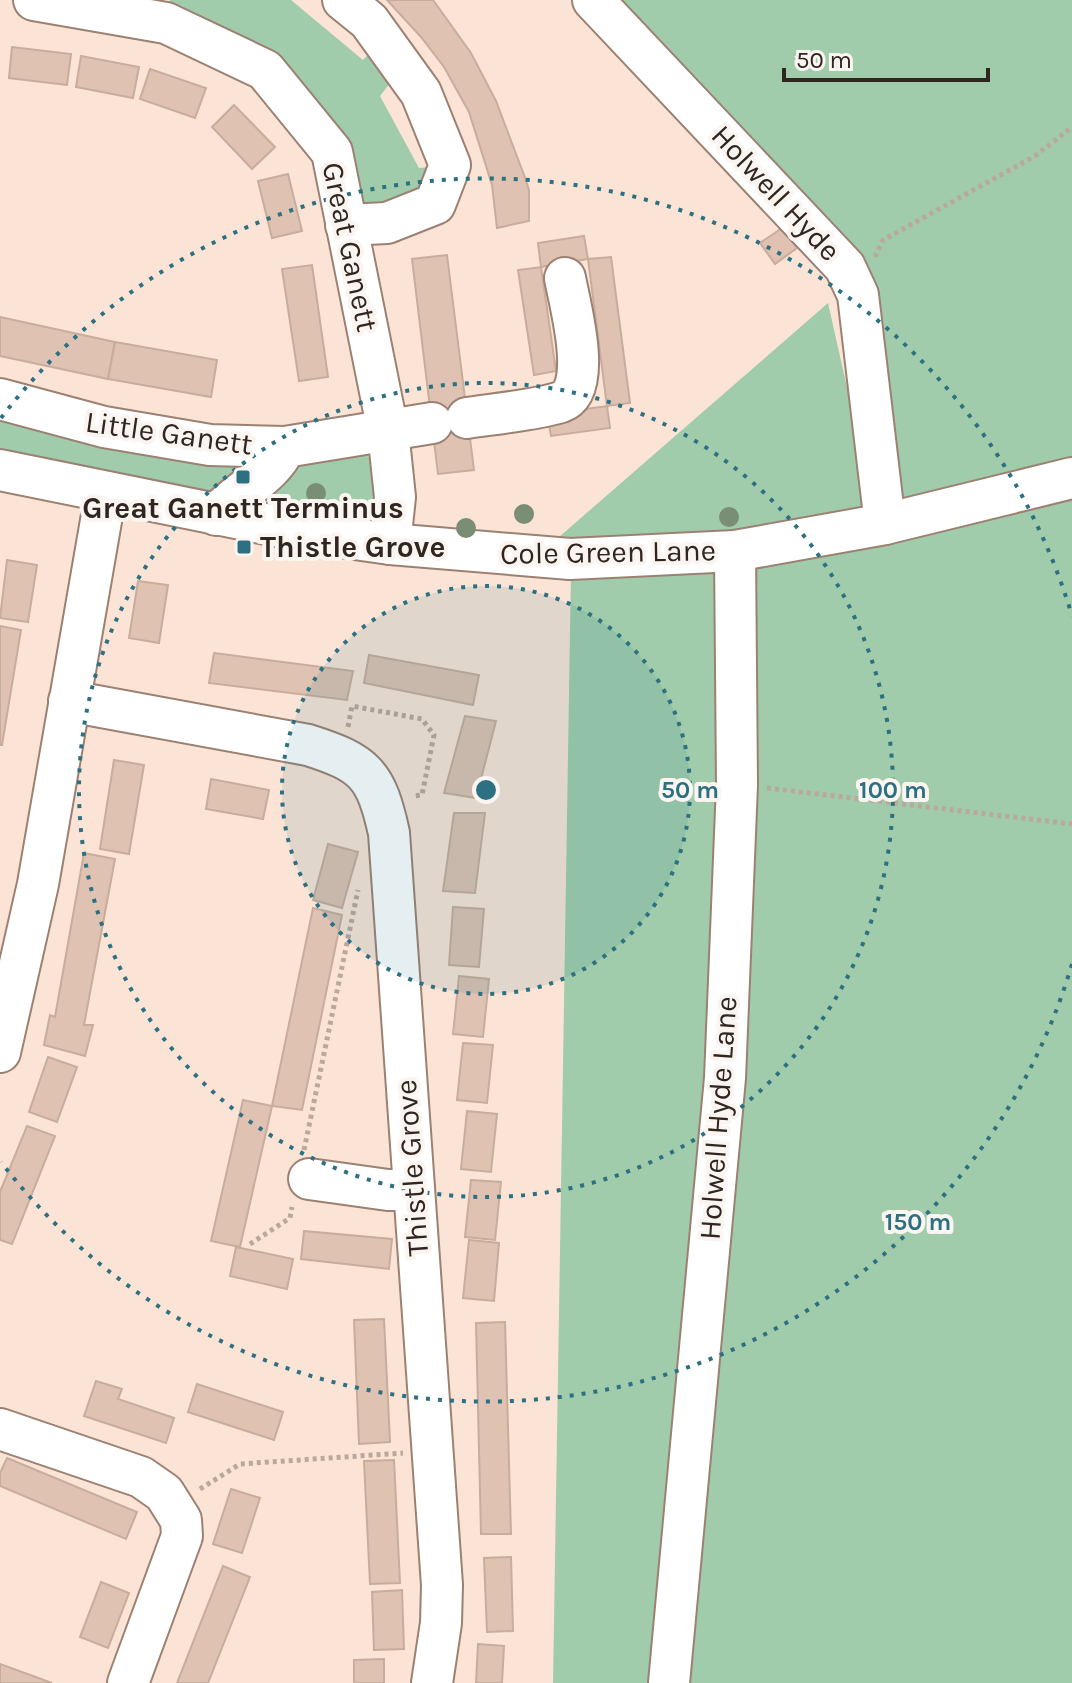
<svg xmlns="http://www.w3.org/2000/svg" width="1072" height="1683" font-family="Karla,sans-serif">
	<rect width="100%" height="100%" fill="#fbe4d6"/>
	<g fill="#a0ccab">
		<polygon points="170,0 291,0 363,60 382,40 402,68 380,96 419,168 450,165 435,204 346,225 332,152 265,70 166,23"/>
		<polygon points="622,0 1072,0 1072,1683 553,1683 571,570 904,533 866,269"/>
		<polygon points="828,303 866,472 864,502 851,515 732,532 605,542 559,537"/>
		<polygon points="0,417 127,452 257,455 349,444 372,459 380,489 367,513 345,522 103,473 0,449"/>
	</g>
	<g fill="#dfc2b2" stroke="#c8ac9c" stroke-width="2">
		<polygon points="387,0 433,0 471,53 496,101 524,175 529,190 529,221 497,228 492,185 469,112 444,67 421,37"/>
		<polygon points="12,47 71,54 67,85 9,78"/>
		<polygon points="81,56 139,67 133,98 76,87"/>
		<polygon points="150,69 206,88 195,118 140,99"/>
		<polygon points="234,105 275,147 252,169 212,127"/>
		<polygon points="288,174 302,231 272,238 258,181"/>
		<polygon points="782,228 797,248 775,264 760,243"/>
		<polygon points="584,236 588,259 541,267 538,243"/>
		<polygon points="447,255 474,470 438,474 412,259"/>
		<polygon points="611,257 630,403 607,406 588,259"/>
		<polygon points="312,265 328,377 299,381 282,269"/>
		<polygon points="541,267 556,371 534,375 518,270"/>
		<polygon points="0,317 115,342 108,379 0,356"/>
		<polygon points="115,342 217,360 211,397 108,379"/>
		<polygon points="607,406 610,428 551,436 547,414"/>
		<polygon points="7,560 37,565 28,622 0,618"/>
		<polygon points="138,581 168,585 159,643 129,638"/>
		<polygon points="0,626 21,630 2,745 0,745"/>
		<polygon points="214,653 353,671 347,700 209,683"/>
		<polygon points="369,655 479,675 473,705 364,683"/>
		<polygon points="465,716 496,721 476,798 444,793"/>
		<polygon points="114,760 144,765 129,854 100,849"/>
		<polygon points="211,779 269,790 263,819 206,809"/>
		<polygon points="454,813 485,813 475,893 443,891"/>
		<polygon points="328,844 358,852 342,908 313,900"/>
		<polygon points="84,853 115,859 84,1025 93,1025 85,1056 44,1045 50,1015 55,1017"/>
		<polygon points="453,907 484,909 479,967 449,965"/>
		<polygon points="313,908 342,915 302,1110 272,1106"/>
		<polygon points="459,976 489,979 483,1037 453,1034"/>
		<polygon points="463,1043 493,1045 487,1103 457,1100"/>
		<polygon points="48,1057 77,1067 57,1122 29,1112"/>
		<polygon points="243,1100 272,1106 240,1247 211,1241"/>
		<polygon points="467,1111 497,1114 491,1172 461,1169"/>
		<polygon points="27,1126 55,1136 12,1244 0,1240 0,1192"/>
		<polygon points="471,1180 501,1182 495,1240 465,1237"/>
		<polygon points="304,1231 392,1239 389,1269 301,1259"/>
		<polygon points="469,1240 499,1243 494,1301 463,1298"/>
		<polygon points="236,1247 293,1259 287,1289 230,1276"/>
		<polygon points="384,1319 390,1442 359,1444 354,1320"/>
		<polygon points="505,1322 511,1534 481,1534 476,1323"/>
		<polygon points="96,1381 122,1389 118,1399 174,1418 166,1443 84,1416"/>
		<polygon points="197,1384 283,1412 274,1440 188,1412"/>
		<polygon points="7,1458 137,1512 126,1539 0,1486 0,1473"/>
		<polygon points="394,1460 400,1583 370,1584 364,1461"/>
		<polygon points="231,1489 260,1498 242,1553 213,1544"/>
		<polygon points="511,1557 513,1631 487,1632 484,1558"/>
		<polygon points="223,1566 250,1577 208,1683 177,1683"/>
		<polygon points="101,1582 129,1593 108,1648 80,1637"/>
		<polygon points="402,1590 404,1649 374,1650 372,1592"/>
		<polygon points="478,1644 504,1646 502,1683 476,1683"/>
		<polygon points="384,1659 384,1683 354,1683 354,1660"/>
		<polygon points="0,1664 52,1683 0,1683"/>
	</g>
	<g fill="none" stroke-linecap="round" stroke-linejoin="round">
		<g stroke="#9c8172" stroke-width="44">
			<g id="minor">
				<polyline points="34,0 166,23 265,70 332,152 388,431 395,497 390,544"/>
				<polyline points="343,0 369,21 421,93 450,165 435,204 387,223 346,225"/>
				<polyline points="593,0 845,267 858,295 885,524"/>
				<polyline points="0,399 104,427 210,445 285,447 432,423"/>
				<path d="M467,418c26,-4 70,-8 94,-16 33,-12 9,-97 4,-124"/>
				<polyline points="0,470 305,532 390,544 570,559 735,551 885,524 1072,478"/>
				<path d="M216,515c21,-24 57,-39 69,-68"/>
				<path d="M69,701l239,44c57,18 68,29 81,88l53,752 -1,38 -9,60"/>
				<polyline points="0,1052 38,884 106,492"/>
				<polyline points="309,1179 388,1190 414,1190"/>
				<polyline points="0,1429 141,1477 164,1493 181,1520 182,1536 128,1683"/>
				<polyline points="669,1683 725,1078 737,785 735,551"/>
			</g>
		</g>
		<g stroke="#bba89c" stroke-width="5" stroke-dasharray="4 4" stroke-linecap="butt">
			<polyline points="875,257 883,240 1035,156 1072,127"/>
			<polyline points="348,727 352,706 422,719 434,735 422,795 414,796"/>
			<polyline points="767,788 1072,824"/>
			<polyline points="304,1150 358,890"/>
			<polyline points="250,1244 290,1218 292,1207"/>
			<polyline points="200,1489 240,1464 403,1453"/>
		</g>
		<use href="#minor" stroke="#fff" stroke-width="40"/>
	</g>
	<g fill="#7a8d75">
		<circle cx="316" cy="493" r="10"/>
		<circle cx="524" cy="514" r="10"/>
		<circle cx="729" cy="517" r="10"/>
		<circle cx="466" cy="528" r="10"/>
	</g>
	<circle cx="486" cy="790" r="204" fill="#2d7081" fill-opacity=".12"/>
	<g fill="none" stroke="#2d7081" stroke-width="4" stroke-dasharray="4 8">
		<circle cx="486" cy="790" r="204"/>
		<circle cx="486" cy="790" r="407"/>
		<path d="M1072 964A611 611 0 0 1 1 1162M1 418A611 611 0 0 1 1072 616"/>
	</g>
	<g fill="#2d7081" stroke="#fbf5f1" stroke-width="3">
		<rect x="235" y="469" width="16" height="16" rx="4"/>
		<rect x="236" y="539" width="16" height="16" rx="4"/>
	</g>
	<g text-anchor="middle" stroke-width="8" stroke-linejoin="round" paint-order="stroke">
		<g font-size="30" fill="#30251f" stroke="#fbf5f1">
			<text transform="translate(776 193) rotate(47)" y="10">Holwell Hyde</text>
			<text transform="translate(350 247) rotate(78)" y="10">Great Ganett</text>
			<text transform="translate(169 433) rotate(8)" y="10">Little Ganett</text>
			<text transform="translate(608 552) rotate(-1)" y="10">Cole Green Lane</text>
			<text transform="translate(718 1118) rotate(-86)" y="10">Holwell Hyde Lane</text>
			<text transform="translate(412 1168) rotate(-94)" y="10">Thistle Grove</text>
		</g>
		<g font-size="30" font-weight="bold" fill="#30251f" stroke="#fbf5f1">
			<text x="243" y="518">Great Ganett Terminus</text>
			<text x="260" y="557" text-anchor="start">Thistle Grove</text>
		</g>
	</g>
	<circle cx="486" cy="790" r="12" fill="#2d7081" stroke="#fbf5f1" stroke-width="4"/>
	<g font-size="24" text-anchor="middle" font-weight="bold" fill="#2d7081" stroke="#fbf5f1" stroke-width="8" stroke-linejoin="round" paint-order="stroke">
		<text x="690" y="798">50 m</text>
		<text x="893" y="798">100 m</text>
		<text x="918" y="1230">150 m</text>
	</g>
	<path d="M784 68v12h204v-12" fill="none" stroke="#30251f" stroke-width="4"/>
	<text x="796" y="68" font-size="24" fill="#30251f" stroke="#fbf5f1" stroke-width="6" paint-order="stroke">50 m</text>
</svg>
